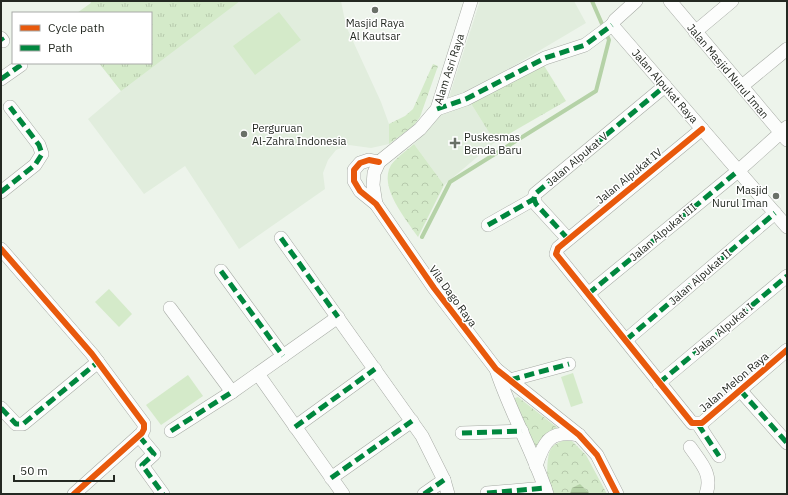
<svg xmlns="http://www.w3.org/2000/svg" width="788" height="495" font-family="'IBM Plex Sans',sans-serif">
	<defs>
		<pattern id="grass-tufts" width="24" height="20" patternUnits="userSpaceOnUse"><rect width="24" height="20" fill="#d4eac9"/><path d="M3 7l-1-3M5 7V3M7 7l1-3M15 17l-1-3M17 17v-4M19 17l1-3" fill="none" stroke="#b6c9ac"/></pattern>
		<pattern id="park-crowns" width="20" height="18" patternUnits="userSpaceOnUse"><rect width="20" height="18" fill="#d4eac9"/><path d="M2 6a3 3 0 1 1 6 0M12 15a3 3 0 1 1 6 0" fill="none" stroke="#b6c9ac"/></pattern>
		<pattern id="water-rules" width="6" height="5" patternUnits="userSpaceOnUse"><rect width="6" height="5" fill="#b5d2a7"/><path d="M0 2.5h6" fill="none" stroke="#9cb48f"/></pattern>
	</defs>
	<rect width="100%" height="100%" fill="#edf4eb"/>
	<g fill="#e1eddd">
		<polygon points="90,1 341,1 346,26 381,102 389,124 389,144 371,148 349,145 336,150 328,160 323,173 325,189 239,249 185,166 144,194 88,119 121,91 99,63 151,63 151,13 77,13 91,3"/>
		<polygon points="480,1 574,1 586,23 466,94 449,97"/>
		<polygon points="470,102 495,142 444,185 414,144 434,123 440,112"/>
	</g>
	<g fill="url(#grass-tufts)">
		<polygon points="90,1 240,1 121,91 99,63 151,63 151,13 77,13 91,3"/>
		<polygon points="543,64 566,101 495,142 470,102"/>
	</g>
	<g fill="url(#park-crowns)">
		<polygon points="433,64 438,66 420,117 413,126 389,144 389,124 405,116 413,109"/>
		<path d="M414,144l30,41 -26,52c-12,-18 -40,-50 -27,-72 6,-8 16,-15 23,-21z"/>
		<polygon points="518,397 559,429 536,450 514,402 515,398"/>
		<path d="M563,441h9l14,14 21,39h-57c-3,-10 -5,-38 2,-47 2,-2 7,-5 11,-6z"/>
	</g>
	<g fill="#d4eac9">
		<polygon points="279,12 301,40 255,75 233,46"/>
		<polygon points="109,289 132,314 119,327 95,302"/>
		<polygon points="573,373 583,403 571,407 561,377"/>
		<polygon points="188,375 203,396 161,425 146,405"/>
	</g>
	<polygon fill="url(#water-rules)" points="580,484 590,494 570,494 572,488"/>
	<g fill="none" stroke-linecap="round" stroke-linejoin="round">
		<polyline stroke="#b5d2a7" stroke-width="4" points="422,237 450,182 596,91 609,40 592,1"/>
		<g stroke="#a7aba5" stroke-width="14">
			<g id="minor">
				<polyline points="636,1 615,20 612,25 787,227"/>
				<polyline points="670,1 787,140"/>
				<polyline points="695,32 732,1"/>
				<polyline points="1,38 3,41"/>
				<polyline points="1,79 21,65"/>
				<polyline points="742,86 787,49"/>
				<polyline points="437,109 466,99 545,58 585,45 612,25"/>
				<polyline points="702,129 558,248 556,254 692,423 702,423 787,350"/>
				<polyline points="379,162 369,160 360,163 354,170 354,181 360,191 376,204 434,288 496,369 579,435 597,455 617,494"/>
				<polyline points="1,192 35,165 42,154 39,145 10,107"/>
				<polyline points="376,204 373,185 374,173 379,162 420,129 437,109 471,1"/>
				<polyline points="488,225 534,199"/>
				<polyline points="281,238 422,436 444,480 448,494"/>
				<polyline points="568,239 536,204 534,199 535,194 665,86"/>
				<polyline points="1,249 92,354 144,424 144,429 142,433 74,494"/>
				<polyline points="221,271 283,356"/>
				<polyline points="588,294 738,171 787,127"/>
				<polyline points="170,308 232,392"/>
				<polyline points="626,340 775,213"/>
				<path d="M496,369c14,43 37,82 51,125"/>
				<polyline points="258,374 343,494"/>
				<polyline points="510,380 569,364"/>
				<polyline points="659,383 787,276"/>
				<polyline points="740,390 787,443"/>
				<polyline points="1,408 16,424 23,424 98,362"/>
				<polyline points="698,424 719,456"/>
				<polyline points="295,427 375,369"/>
				<polyline points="171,431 232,392 338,317"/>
				<polyline points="462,433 522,431"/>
				<polyline points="139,436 154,454 142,465 163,494"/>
				<path d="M690,447c11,16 23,27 16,47"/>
				<path d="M536,466c8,-26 15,-36 43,-31"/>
				<polyline points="331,478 412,421"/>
				<polyline points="487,493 545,488"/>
				<polyline points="424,494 444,480"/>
			</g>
		</g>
		<use href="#minor" stroke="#fcfdfc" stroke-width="13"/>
		<g stroke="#00873e" stroke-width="5" stroke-dasharray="10 5" stroke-linecap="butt">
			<polyline points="1,38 3,41"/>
			<polyline points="1,79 21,65"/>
			<polyline points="437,109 466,99 545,58 585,45 612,25"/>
			<polyline points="1,192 35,165 42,154 39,145 10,107"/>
			<polyline points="488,225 534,199"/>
			<polyline points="281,238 338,317"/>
			<polyline points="568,239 536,204 534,199 535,194 665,86"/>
			<polyline points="221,271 283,356"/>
			<polyline points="588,294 738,171"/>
			<polyline points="626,340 775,213"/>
			<polyline points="510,380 569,364"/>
			<polyline points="659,383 787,276"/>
			<polyline points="740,390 787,443"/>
			<polyline points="1,408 16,424 23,424 98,362"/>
			<polyline points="698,424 719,456"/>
			<polyline points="295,427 375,369"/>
			<polyline points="171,431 232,392"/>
			<polyline points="462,433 522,431"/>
			<polyline points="139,436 154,454 142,465 163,494"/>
			<polyline points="331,478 412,421"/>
			<polyline points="487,493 545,488"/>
			<polyline points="424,494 444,480"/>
		</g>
		<g stroke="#fff" stroke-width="8">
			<g id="cycleway">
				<polyline points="702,129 558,248 556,254 692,423 702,423 787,350"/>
				<polyline points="379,162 369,160 360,163 354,170 354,181 360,191 376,204 434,288 496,369 579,435 597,455 617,494"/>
				<polyline points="1,249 92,354 144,424 144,429 142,433 74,494"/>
			</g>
		</g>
		<use href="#cycleway" stroke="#e8590c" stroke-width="6"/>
	</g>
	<g fill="#6a7068" stroke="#fff" stroke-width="1.5">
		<circle cx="375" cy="10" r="4"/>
		<circle cx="244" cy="134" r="4"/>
		<path d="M453 137h4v4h4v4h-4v4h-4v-4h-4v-4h4z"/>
		<circle cx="776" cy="196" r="4"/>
	</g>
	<g text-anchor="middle" stroke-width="3" stroke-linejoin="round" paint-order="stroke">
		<g font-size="11" fill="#242922" stroke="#fff" text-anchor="start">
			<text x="375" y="27" text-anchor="middle">Masjid Raya<tspan x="375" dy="13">Al Kautsar</tspan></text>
			<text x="252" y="132">Perguruan<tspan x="252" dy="13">Al-Zahra Indonesia</tspan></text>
			<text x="464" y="141">Puskesmas<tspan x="464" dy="13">Benda Baru</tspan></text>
			<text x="768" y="194" text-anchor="end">Masjid<tspan x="768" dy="13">Nurul Iman</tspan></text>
		</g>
		<g font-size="11" fill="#242922" stroke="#fff">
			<text transform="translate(449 69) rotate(-72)" y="4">Alam Asri Raya</text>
			<text transform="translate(728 71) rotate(50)" y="4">Jalan Masjid Nurul Iman</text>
			<text transform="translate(665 86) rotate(49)" y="4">Jalan Alpukat Raya</text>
			<text transform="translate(577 159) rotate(-40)" y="4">Jalan Alpukat V</text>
			<text transform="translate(629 176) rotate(-39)" y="4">Jalan Alpukat IV</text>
			<text transform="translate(663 232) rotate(-40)" y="4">Jalan Alpukat III</text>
			<text transform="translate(700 277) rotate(-41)" y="4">Jalan Alpukat II</text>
			<text transform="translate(453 296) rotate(54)" y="4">Vila Dago Raya</text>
			<text transform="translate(723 329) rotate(-40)" y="4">Jalan Alpukat I</text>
			<text transform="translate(734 382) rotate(-40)" y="4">Jalan Melon Raya</text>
		</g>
	</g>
	<rect width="788" height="495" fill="none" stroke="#242922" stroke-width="4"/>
	<rect x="12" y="12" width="140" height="52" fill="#ffffff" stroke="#a7a9a7"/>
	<rect x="20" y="25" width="20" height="6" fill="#e8590c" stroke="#a7a9a7"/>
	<text x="48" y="32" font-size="12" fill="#242922">Cycle path</text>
	<rect x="20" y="45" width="20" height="6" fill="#00873e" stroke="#a7a9a7"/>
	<text x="48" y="52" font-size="12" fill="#242922">Path</text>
	<path d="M14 475v6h100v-6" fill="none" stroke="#242922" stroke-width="2"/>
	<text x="20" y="475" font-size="12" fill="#242922" stroke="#ffffff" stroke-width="3" paint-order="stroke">50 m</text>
</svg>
